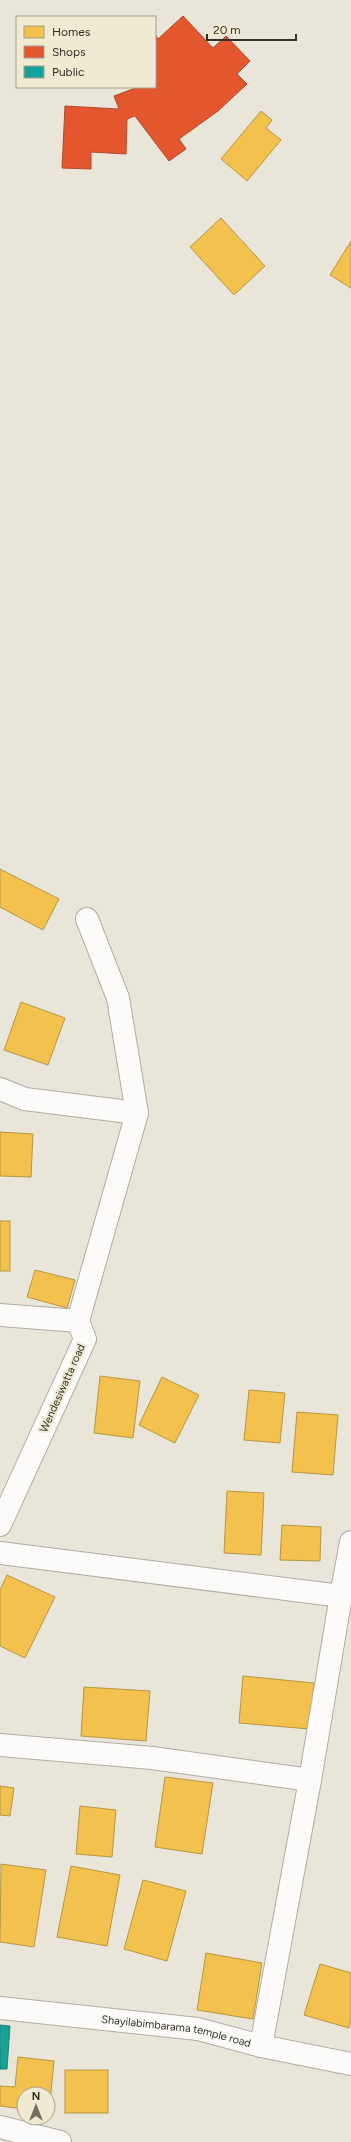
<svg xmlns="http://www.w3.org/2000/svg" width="351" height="2142" font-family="Figtree,sans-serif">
	<rect width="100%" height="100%" fill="#e9e6d9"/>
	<g fill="#f2c14e" stroke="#b89642">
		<polygon points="261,111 272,120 266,128 281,140 247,181 221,159"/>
		<polygon points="221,218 265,266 234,295 190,247"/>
		<polygon points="351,241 351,288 330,275"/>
		<polygon points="0,869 59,899 43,930 0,907"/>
		<polygon points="21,1002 65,1018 48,1065 4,1050"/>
		<polygon points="0,1132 33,1134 31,1177 0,1176"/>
		<rect x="0" y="1221" width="10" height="50"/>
		<polygon points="35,1270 75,1280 67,1308 27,1297"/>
		<polygon points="100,1376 140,1381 133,1438 94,1433"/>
		<polygon points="162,1377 199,1395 175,1443 139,1425"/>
		<polygon points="249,1390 285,1393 280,1443 244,1440"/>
		<polygon points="297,1412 338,1415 333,1475 292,1472"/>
		<polygon points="227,1491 264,1493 261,1555 224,1553"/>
		<polygon points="282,1525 321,1527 320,1561 280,1560"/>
		<polygon points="7,1575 55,1597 25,1658 0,1646 0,1590"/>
		<polygon points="243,1676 314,1683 310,1729 239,1723"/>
		<polygon points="84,1687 150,1691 146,1741 81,1736"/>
		<polygon points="165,1777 213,1783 202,1854 155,1847"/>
		<polygon points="0,1786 14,1788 10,1816 0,1815"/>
		<polygon points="80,1806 116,1810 112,1857 76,1854"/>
		<polygon points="1,1864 46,1870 34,1947 0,1942"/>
		<polygon points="71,1866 120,1875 107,1946 57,1937"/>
		<polygon points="143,1880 186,1891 167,1961 124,1949"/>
		<polygon points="206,1953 262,1963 253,2019 197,2010"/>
		<polygon points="320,1964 351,1973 351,2021 349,2028 304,2015"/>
		<polygon points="18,2057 54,2061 49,2112 48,2094 24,2094 24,2109 0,2106 0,2086 15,2087"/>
		<rect x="65" y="2070" width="43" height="43"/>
	</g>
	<polygon fill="#e4572e" stroke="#af4b2c" points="183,16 213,48 226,36 250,61 237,74 247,84 218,111 179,139 186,149 169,161 135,116 127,119 126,154 91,152 91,169 62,168 65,106 119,109 114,96 138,87 155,87 155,34 158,39"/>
	<polygon fill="#17a398" stroke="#1f8076" points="0,2025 10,2026 7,2069 0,2069"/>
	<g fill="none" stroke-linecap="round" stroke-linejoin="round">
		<g stroke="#afada3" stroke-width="24">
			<g id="minor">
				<polyline points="0,1089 25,1099 137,1113"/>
				<polyline points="0,1315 78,1321 85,1339 0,1525"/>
				<polyline points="78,1321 137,1113 118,998 87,919"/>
				<polyline points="0,1553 341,1596 310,1780 261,2046"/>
				<polyline points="341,1596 351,1542"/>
				<polyline points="0,1745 152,1758 310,1780"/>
				<path id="s1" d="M0,2008l198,21 63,17 90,18"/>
				<polyline points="0,2127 60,2142"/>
			</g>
		</g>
		<use href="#minor" stroke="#fcfbf9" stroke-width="22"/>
	</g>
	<g text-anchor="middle" stroke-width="4" stroke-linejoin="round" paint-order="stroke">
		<g font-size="11" fill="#323027" stroke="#f0ead2">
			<text transform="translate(62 1388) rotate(-66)" y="4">Wendesiwatta road</text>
			<text dy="4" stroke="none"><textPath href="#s1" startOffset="178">Shayilabimbarama temple road</textPath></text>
		</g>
	</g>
	<rect x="16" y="16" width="140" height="72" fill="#f0ead2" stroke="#a4a08e"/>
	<rect x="24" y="26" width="20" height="12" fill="#f2c14e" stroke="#a4a08e"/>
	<text x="52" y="36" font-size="12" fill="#323027">Homes</text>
	<rect x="24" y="46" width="20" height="12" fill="#e4572e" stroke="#a4a08e"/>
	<text x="52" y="56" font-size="12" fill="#323027">Shops</text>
	<rect x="24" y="66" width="20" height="12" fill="#17a398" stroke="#a4a08e"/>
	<text x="52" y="76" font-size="12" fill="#323027">Public</text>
	<g transform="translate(36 2106)"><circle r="19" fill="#f0ead2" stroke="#a4a08e"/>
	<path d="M0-3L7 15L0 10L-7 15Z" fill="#727065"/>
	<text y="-6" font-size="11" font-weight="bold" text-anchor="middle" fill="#323027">N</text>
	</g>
	<path d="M207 34v6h89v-6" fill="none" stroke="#323027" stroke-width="2"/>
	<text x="213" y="34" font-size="12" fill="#323027" stroke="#f0ead2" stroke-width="3" paint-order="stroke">20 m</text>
</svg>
